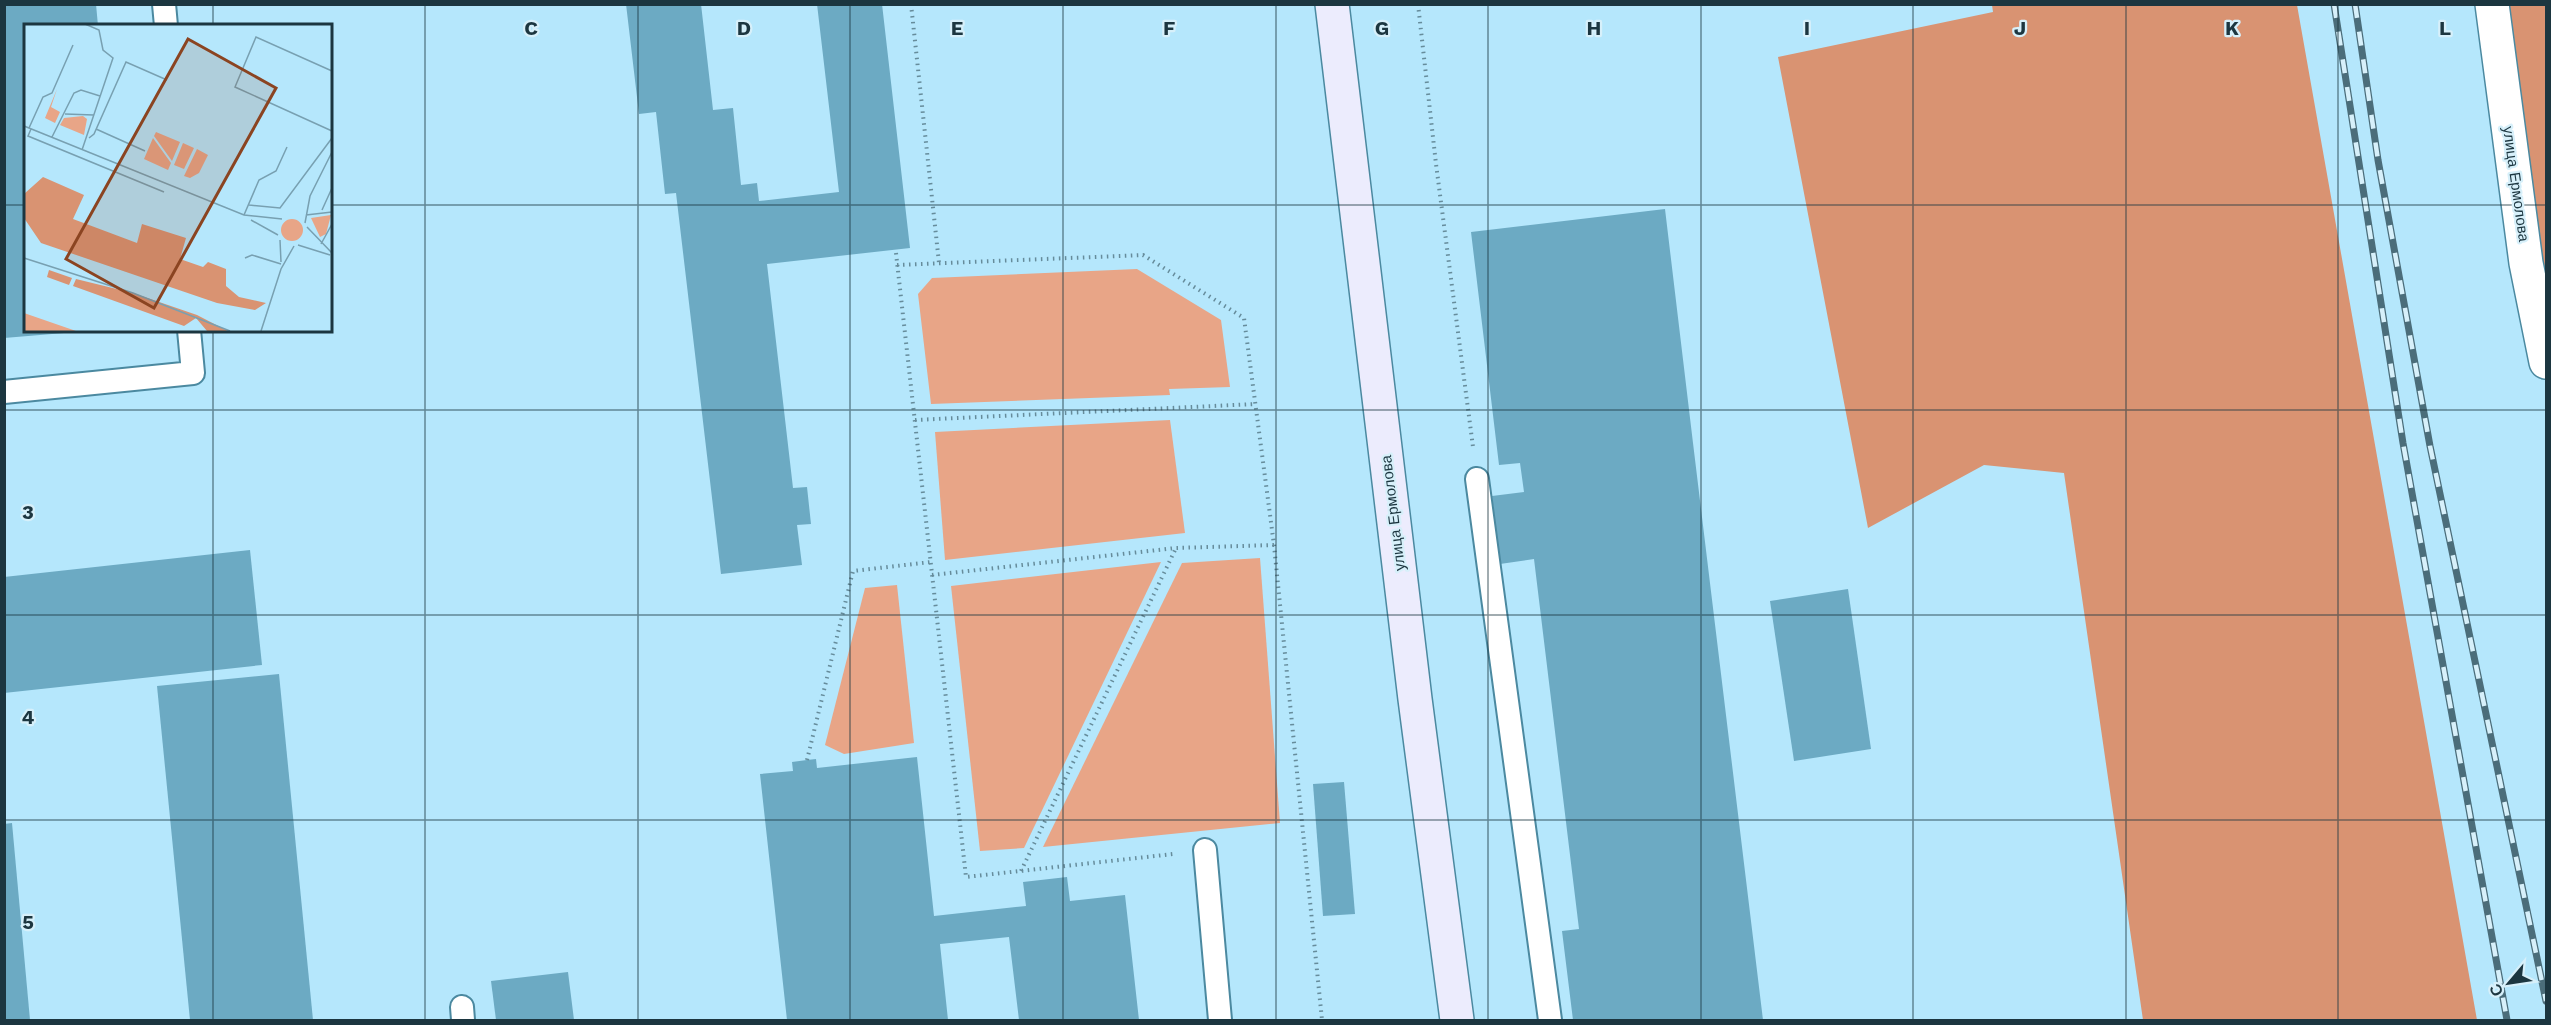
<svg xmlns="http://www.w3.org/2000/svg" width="2551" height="1025" font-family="'Work Sans',sans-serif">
	<rect width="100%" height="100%" fill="#b5e7fc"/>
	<g fill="#e8a587">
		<polygon points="1137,269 1221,320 1230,387 1169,389 1170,395 931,404 918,294 932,278"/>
		<polygon points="1170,420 1185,533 945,560 935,432"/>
		<polygon points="1260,558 1280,823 1043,847 1182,563"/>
		<polygon points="1161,562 1024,848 980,851 951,586"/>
		<polygon points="897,585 914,743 844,754 825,745 865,588"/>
	</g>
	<g fill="#d99372">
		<polygon points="1992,5 2297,5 2477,1020 2143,1020 2064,473 1984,465 1868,528 1778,57 1993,12"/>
		<polygon points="2482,5 2546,5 2546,362"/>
	</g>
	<g fill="#6caac3">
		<polygon points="4,4 96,4 98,26 26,26 26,330 76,332 4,338"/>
		<polygon points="626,4 701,4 713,110 733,108 741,185 757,183 759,201 839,192 817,4 882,4 910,248 767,264 793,488 807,487 811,524 797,525 802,565 721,574 676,193 665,194 656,112 639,114"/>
		<polygon points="1665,209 1693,443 1763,1020 1573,1020 1562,931 1579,929 1534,559 1500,564 1492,496 1524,492 1520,463 1499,465 1471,232"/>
		<polygon points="250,550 262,665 4,693 4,577"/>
		<polygon points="1848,589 1871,749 1794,761 1770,601"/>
		<polygon points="279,674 313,1020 190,1020 157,686"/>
		<polygon points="917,757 934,916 1026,906 1023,882 1067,877 1070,901 1125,895 1139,1020 1019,1020 1009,937 940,944 948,1020 787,1020 760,774 793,771 792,762 807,760 816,759 817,768"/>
		<polygon points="1344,782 1355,914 1323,916 1313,784"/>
		<polygon points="12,823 30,1020 4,1020 4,824"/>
		<polygon points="568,972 574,1020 496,1020 491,981"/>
	</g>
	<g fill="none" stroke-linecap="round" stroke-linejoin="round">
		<g stroke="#4b89a0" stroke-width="26">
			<g id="lane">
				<polyline points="164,4 166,26"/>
				<polyline points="4,392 193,373 189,330"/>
				<polyline points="1477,479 1550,1020"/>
				<polyline points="1205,850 1220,1020"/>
				<polyline points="462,1007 463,1020"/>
			</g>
		</g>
		<g stroke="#4b89a0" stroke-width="36">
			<polyline id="street" points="2492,4 2526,263 2546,362"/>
		</g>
		<g stroke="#4b89a0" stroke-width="36">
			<polyline id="secondary" points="1332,4 1415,699 1457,1020"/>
		</g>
		<g stroke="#668c9b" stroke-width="4" stroke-dasharray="1.5 4.5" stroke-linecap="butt">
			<polyline points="911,4 939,263"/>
			<polyline points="1418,4 1436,164 1473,447"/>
			<polyline points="896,253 966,877 1173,854"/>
			<polyline points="897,265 1143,255 1244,318 1274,545 1322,1020"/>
			<polyline points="915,420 1256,404"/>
			<polyline points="932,575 1176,548 1274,545"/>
			<polyline points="807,760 853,571 931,562"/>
			<polyline points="1021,871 1176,548"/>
		</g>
		<use href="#lane" stroke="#fff" stroke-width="22"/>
		<use href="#street" stroke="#fff" stroke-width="33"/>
		<use href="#secondary" stroke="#ececfd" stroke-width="33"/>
		<g stroke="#4b6d7a" stroke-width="7">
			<g id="rail">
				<polyline points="2334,4 2403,443 2507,1020"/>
				<polyline points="2355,4 2378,160 2430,446 2546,1001"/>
			</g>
		</g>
		<use href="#rail" stroke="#d7f0fa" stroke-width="4.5" stroke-dasharray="14" stroke-linecap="butt"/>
	</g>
	<path fill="none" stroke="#1c3640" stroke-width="1.5" stroke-opacity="0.55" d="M213,4v22M425,4v1016M638,4v1016M850,4v1016M1063,4v1016M1276,4v1016M1488,4v1016M1701,4v1016M1913,4v1016M2126,4v1016M2338,4v1016M4,205h22M330,205h2216M213,330v690M4,410h2542M4,615h2542M4,820h2542"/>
	<g text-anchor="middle" stroke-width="4.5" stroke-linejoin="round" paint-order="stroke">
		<g font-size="15" fill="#1c3640" stroke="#d7f0fa">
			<text transform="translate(2516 184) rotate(82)" y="5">улица Ермолова</text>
			<text transform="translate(1393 513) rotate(-97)" y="5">улица Ермолова</text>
		</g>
	</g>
	<g transform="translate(24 24)">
		<rect width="308" height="308" fill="#b5e7fc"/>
		<path d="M33,65l-6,18 9,5 -5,11 -10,-5zM59,92l4,3 -3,16 -24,-10 4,-7zM132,108l24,10 -8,19 -18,-25zM129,114l18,25 -3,7 -24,-11zM159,119l11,5 -10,21 -10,-4zM173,125l11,6 -9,18 -9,5 -6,-2zM307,191l-5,19 -6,3 -9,-19zM257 206a11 11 0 1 1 22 0a11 11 0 1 1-22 0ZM0,289l52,18h-52z" fill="#e8a587"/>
		<path d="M19,153l41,18 -11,24 64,24 5,-19 44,14 -6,21 23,8 5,-5 18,7v17l13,11 27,6 -11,7 -38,-7 -176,-60 -17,-25v-24zM25,246l23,8 -3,7 -22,-8zM52,255l57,14 64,22 31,16h-21l-11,-13 -12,8 -111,-40z" fill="#d99372"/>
		<path fill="none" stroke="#78a0b1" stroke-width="1.5" d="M308,47l-76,-34 -21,50 97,44M41,90l29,1M0,102l220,89 38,4M5,104l14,-31 9,-4 21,-48M7,105l-3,7 136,56M72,105l49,22M28,113l22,-44 7,-3 19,6M65,114l5,-4 32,-72 41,18M58,126l31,-92 -10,-8 -4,-20 -14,-6M225,181l31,3 52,-70M298,186l10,-22M220,191l15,-35 17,-9 11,-24M282,191l26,-3M227,196l27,15M281,199l5,-27 22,-44M283,203l25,26M256,216l1,22M297,220l11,-20M274,221l32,10M0,234l109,35 97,38M221,234l7,-3 29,9M237,307l20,-62 13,-23"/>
		<path fill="#8b4421" fill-opacity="0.15" stroke="#8b4421" stroke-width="3" d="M164,15l88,49 -122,220 -88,-49z"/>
		<rect width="308" height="308" fill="none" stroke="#1c3640" stroke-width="3"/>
	</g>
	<g font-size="20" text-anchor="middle" font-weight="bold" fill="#1c3640" stroke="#d7f0fa" stroke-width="4.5" stroke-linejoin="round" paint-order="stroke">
		<text x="531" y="35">C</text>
		<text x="744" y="35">D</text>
		<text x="957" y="35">E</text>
		<text x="1169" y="35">F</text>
		<text x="1382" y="35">G</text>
		<text x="1594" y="35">H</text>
		<text x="1807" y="35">I</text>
		<text x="2020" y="35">J</text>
		<text x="2232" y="35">K</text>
		<text x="2445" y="35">L</text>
		<text x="28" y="519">3</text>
		<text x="28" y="724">4</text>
		<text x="28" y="929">5</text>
	</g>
	<rect width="2551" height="1025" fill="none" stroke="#1c3640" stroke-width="12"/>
	<g transform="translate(2509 983) rotate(241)" stroke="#d7f0fa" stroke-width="4.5" paint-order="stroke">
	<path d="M0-4.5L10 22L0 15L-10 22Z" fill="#1c3640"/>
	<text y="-9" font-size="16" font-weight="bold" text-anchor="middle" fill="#1c3640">С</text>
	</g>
</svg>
